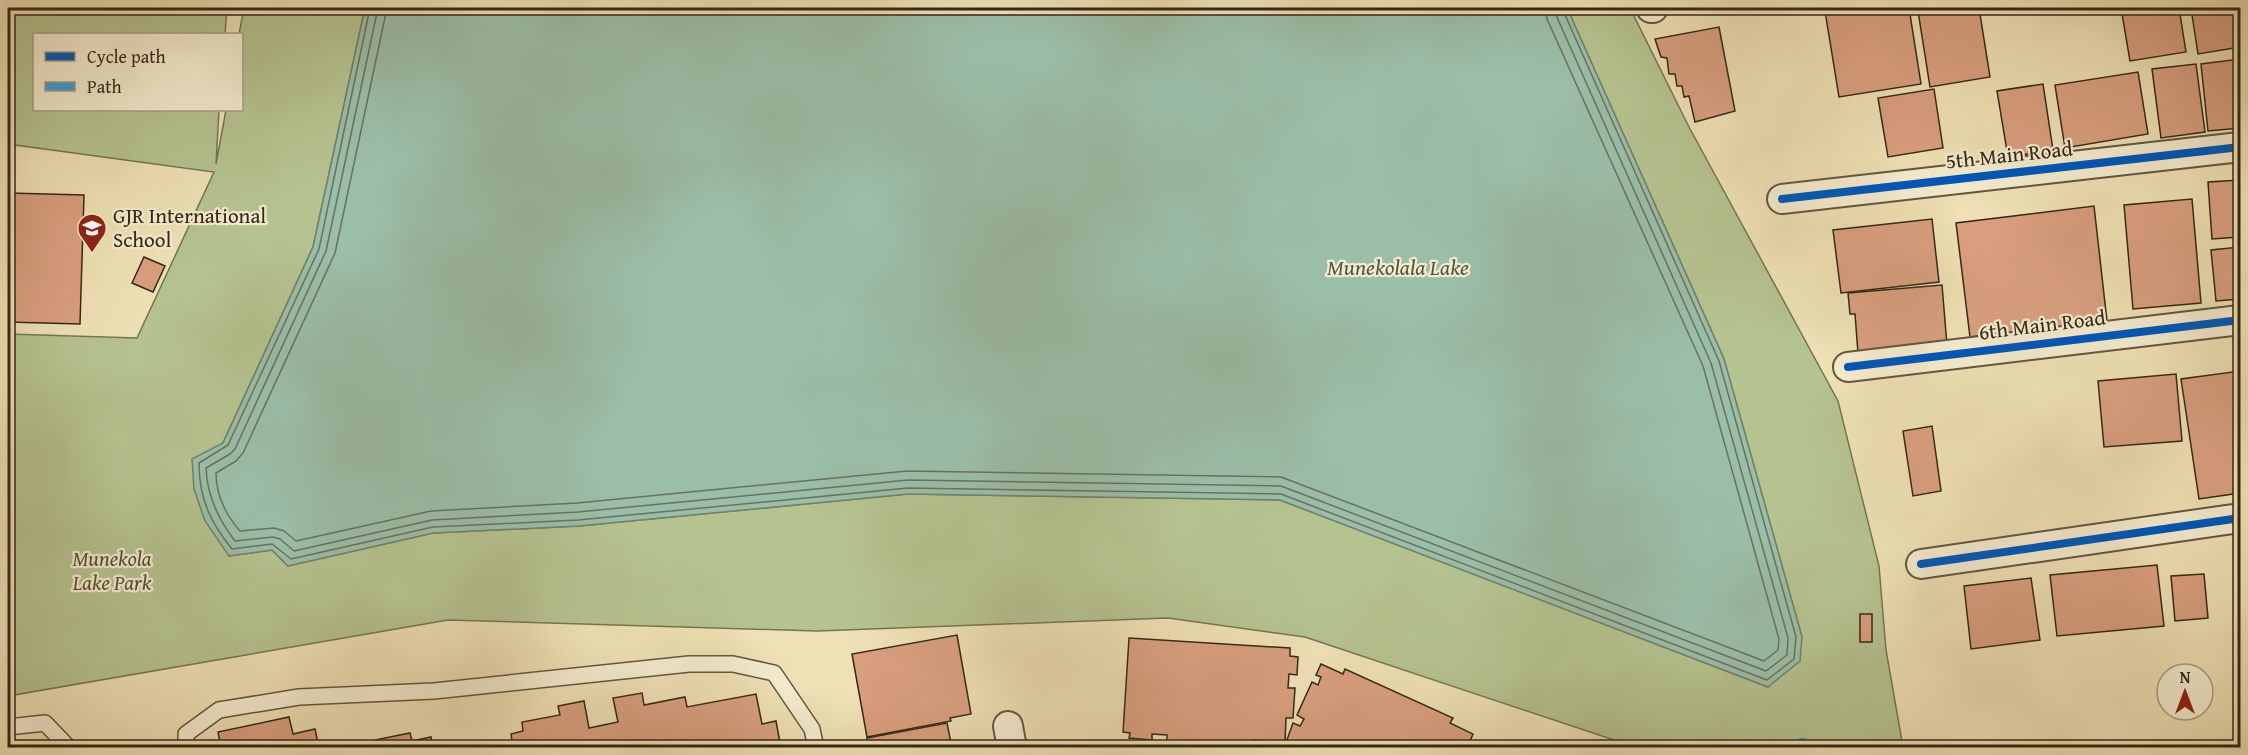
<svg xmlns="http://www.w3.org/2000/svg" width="2248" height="755" font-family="'Gentium Book Plus',serif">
	<rect width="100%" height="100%" fill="#eee1b5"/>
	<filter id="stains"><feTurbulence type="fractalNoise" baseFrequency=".00333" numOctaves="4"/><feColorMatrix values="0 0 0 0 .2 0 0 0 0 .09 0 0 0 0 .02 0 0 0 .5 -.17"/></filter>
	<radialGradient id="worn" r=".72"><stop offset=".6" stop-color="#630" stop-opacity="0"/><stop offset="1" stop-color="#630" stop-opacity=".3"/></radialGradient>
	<polygon fill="#b5c390" stroke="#757554" stroke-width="1.5" points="8,8 227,8 225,34 34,34 34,110 219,110 216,164 226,110 242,110 242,34 239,34 244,8 365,8 313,247 223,443 229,556 272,550 288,566 433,533 579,526 908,494 1280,500 1768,687 1802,637 1724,359 1567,8 1630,8 1689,127 1838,401 1879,566 1886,650 1903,747 1635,747 1305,637 1168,618 817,631 448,620 8,696 8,334 137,338 214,172 8,144"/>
	<polygon fill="#9bbea8" stroke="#72826e" stroke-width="1.5" points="365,8 1567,8 1724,359 1802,637 1800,661 1768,687 1280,500 908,494 579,526 433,533 288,566 272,550 229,556 205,521 194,489 192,459 223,443 313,247"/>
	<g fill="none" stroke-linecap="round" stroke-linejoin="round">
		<g stroke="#687260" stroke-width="1.5">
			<path d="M370,8l-51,241 -91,196 -29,18c0,35 11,59 33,86l40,-5 19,15 142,-32 145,-7 330,-32 373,6 486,186 27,-21 2,-22 -77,-276 -157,-353"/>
			<path d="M378,8l-52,243 -91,198 -5,5 -24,14c1,28 12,51 29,73l38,-4 7,2 14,12 138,-31 146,-8 330,-32 373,6 485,185 21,-16 1,-17 -77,-275 -155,-348 -2,-7"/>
			<path d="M387,8l-52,245 -92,200 -7,8 -20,12c0,22 10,42 24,58l34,-3 10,3 12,10 135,-30 146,-8 330,-32 374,6 483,184 14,-11 1,-11 -76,-273 -156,-347 -2,-11"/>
		</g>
	</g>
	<g fill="#d99f7f" stroke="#352718" stroke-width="1.5">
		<polygon points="1850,8 1909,8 1921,84 1839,97 1825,11"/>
		<polygon points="1943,8 1979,8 1990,77 1930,87 1918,11"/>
		<polygon points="2121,8 2179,8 2186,52 2130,61"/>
		<polygon points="2191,8 2240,8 2240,47 2198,54"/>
		<polygon points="1719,27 1735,111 1695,122 1689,96 1684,97 1682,86 1677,86 1675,74 1669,74 1667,58 1661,57 1655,39"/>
		<polygon points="2240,59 2240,128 2208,131 2201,64"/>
		<polygon points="2196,64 2205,132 2161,138 2152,69"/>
		<polygon points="2138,72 2148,134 2065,148 2055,85"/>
		<polygon points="2043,84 2053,150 2008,157 1997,91"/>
		<polygon points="1934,89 1943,148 1888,157 1878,98"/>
		<polygon points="2240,180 2240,237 2212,239 2208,182"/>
		<polygon points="8,193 84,195 80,324 8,322"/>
		<polygon points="2192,199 2201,303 2133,309 2124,205"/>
		<polygon points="2094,206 2107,321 1970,337 1956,223"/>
		<polygon points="1932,219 1939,282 1841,293 1833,230"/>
		<polygon points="2240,247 2240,299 2216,301 2211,250"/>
		<polygon points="144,257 165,266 153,292 132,283"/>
		<polygon points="1942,285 1947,345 1858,353 1855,314 1850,314 1848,293"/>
		<polygon points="2240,371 2240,493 2199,499 2181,379"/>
		<polygon points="2176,374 2182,441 2104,447 2098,381"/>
		<polygon points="1932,426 1941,491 1913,496 1903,431"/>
		<polygon points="2157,565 2164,626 2057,636 2050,575"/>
		<polygon points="2204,574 2208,618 2175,621 2171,576"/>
		<polygon points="2031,578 2040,640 1971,649 1964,586"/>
		<rect x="1860" y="614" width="12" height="28"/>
		<polygon points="957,635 971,714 950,718 951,721 867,737 852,654"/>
		<polygon points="1129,638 1290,648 1290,656 1298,657 1297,675 1289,674 1288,688 1295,688 1293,718 1286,718 1285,743 1254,740 1254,748 1244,748 1167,743 1167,735 1152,734 1152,740 1129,738 1130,733 1123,732"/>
		<polygon points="1321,664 1343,674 1345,669 1453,718 1450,723 1473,734 1467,748 1284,748 1293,723 1300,726 1304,719 1297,715 1312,682 1318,685 1321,677 1316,675"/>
		<polygon points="642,693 644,705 685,697 687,707 756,694 762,724 776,721 781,748 513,748 511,734 523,731 522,722 560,715 558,706 584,701 589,728 618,722 613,698"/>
		<polygon points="289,717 293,734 315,729 319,748 221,748 218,732"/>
		<polygon points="947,723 952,748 869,748 867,738"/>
		<polygon points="410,733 412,741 431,737 433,747 449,744 449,748 371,748 370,741"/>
	</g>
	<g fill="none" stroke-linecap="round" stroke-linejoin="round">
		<g stroke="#63563f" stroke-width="18">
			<g id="service">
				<polyline points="8,727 45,723 69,748"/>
				<polyline points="186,748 186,734 219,710 299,697 434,691 689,664 733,664 774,673 812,729 816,748"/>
			</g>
		</g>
		<g stroke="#63563f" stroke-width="32">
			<g id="minor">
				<polyline points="1651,8 1653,8"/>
				<polyline points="1782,199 2240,147"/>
				<polyline points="1848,367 2240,320"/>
				<polyline points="1921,564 2240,518"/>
				<polyline points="1008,726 1012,748"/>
			</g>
		</g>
		<use href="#service" stroke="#f4eccf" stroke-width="15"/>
		<use href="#minor" stroke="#f4eccf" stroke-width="28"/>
		<polyline stroke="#3e9cdf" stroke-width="6" stroke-dasharray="12 6" stroke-linecap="butt" points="1802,738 1802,748"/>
		<g stroke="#f4eccf" stroke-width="11">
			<g id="cycleway">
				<polyline points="1782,199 2240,147"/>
				<polyline points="1848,367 2240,320"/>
				<polyline points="1921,564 2240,518"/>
			</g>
		</g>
		<use href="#cycleway" stroke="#0057b8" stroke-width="8"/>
	</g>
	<defs>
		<g id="school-pin" transform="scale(1.5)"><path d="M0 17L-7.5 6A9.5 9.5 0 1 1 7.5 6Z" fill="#8f2418" stroke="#f4eccf"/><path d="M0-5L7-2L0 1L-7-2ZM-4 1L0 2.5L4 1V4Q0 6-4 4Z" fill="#fff"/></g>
	</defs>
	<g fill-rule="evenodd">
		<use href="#school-pin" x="92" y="228"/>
	</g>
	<g text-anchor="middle" stroke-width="4.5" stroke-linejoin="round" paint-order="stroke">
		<g font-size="21" fill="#352718" stroke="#f4eccf">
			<text transform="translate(2009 155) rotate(-6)" y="7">5th Main Road</text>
			<text transform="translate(2042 325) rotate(-7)" y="7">6th Main Road</text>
		</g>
		<g font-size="21" fill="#352718" stroke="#f4eccf" text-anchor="start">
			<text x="113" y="223">GJR International<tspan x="113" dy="24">School</tspan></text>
		</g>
		<g font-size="21" font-style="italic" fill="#554e36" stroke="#f4eccf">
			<text x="112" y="566">Munekola<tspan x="112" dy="24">Lake Park</tspan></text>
		</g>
		<g font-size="22" font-style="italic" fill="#545443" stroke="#f4eccf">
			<text x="1398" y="275">Munekolala Lake</text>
		</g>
	</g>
	<rect width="2248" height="755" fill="none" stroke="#eee1b5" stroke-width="30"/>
	<rect x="9" y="9" width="2230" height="737" fill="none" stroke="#352718" stroke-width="3"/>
	<rect x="15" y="15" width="2218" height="725" fill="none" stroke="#352718" stroke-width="1.5"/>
	<rect x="33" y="33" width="210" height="78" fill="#f4eccf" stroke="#a89d86" stroke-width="1.5"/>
	<rect x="45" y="52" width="30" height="9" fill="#0057b8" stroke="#a89d86" stroke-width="1.5"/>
	<text x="87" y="63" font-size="18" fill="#352718">Cycle path</text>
	<rect x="45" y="82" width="30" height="9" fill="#3e9cdf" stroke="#a89d86" stroke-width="1.5"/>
	<text x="87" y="93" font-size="18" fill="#352718">Path</text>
	<g transform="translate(2185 692)"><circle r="28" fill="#f4eccf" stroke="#a89d86" stroke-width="1.5"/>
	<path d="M0-4.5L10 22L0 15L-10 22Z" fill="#8f2418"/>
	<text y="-9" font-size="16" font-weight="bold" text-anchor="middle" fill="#352718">N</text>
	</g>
	<rect width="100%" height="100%" filter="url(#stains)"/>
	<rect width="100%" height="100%" fill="url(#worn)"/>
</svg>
